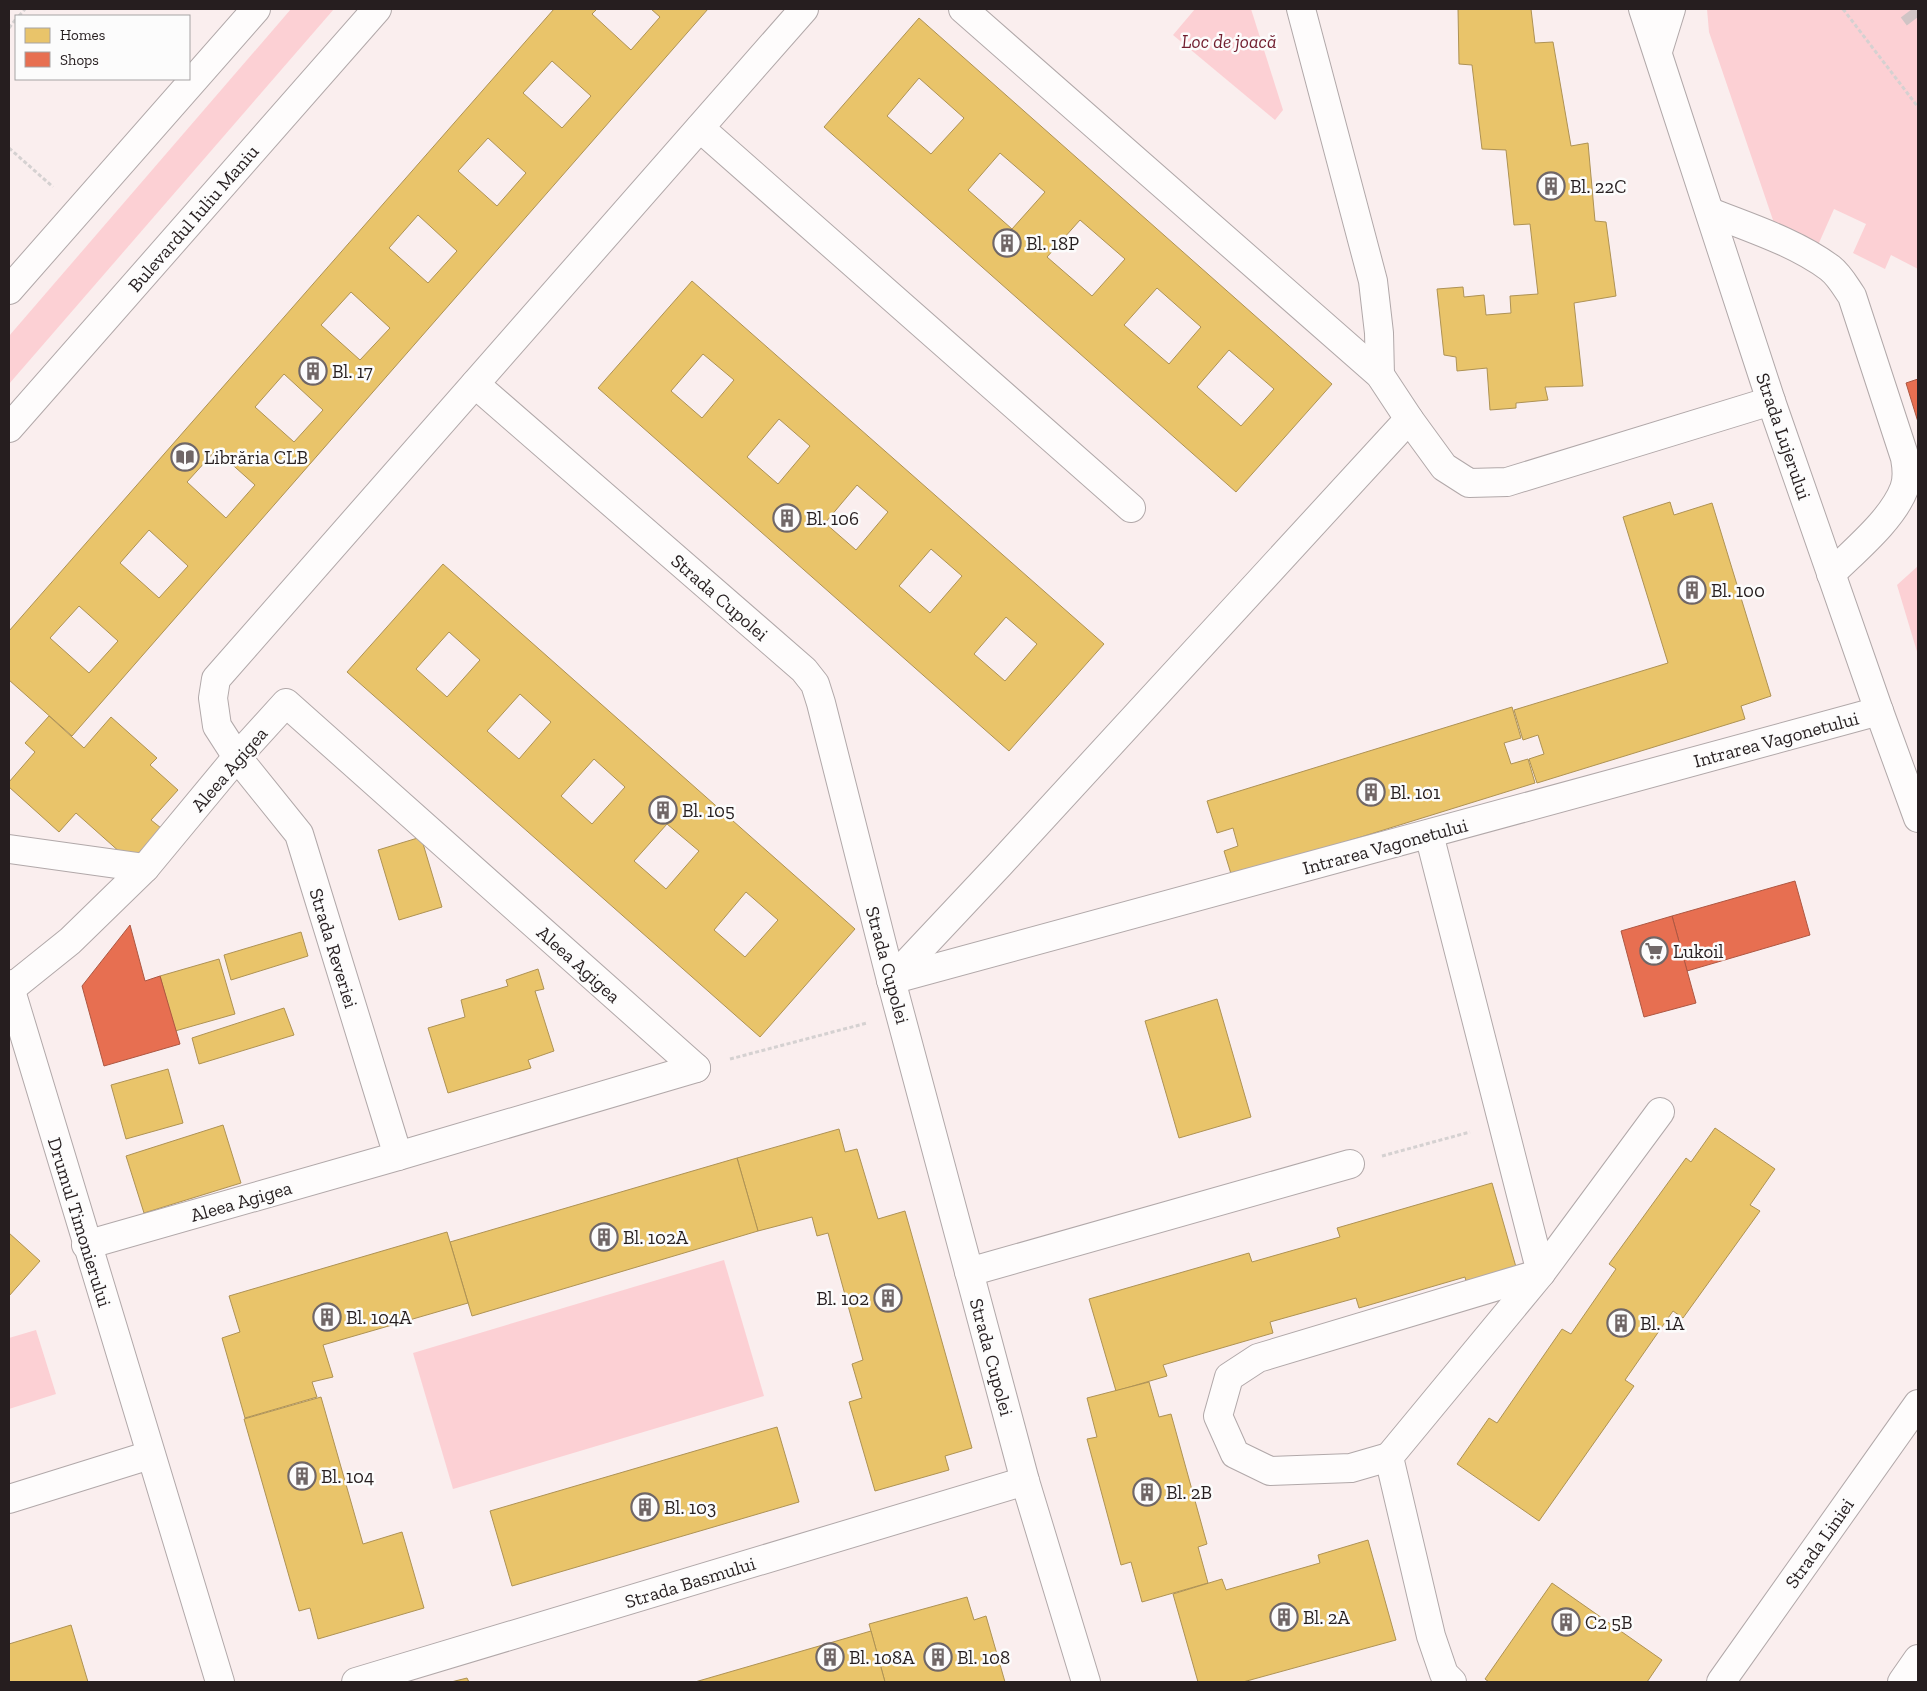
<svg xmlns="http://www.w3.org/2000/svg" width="1927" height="1691" font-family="'Zilla Slab',serif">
	<rect width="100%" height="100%" fill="#faeeee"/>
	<g fill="#fcd0d4">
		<polygon points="291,9 334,9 9,384 9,336"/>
		<polygon points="1195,9 1251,9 1283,110 1275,120 1173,35"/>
		<polygon points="1707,9 1918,9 1918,269 1891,255 1885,269 1853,253 1866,224 1834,209 1818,245 1775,226 1709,32"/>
		<polygon points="1918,566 1918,655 1897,585"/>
		<polygon points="724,1260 764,1396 453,1489 413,1353"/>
		<polygon points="36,1330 56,1394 9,1409 9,1338"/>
	</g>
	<g fill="#e9c46a" stroke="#ae9254" fill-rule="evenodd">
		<path d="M554,9h43l-5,5 39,36 29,-33 -9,-8h57l-636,727 -63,-56v-49zM552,61l39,35 -29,32 -39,-35zM488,138l38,35 -29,33 -39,-35zM418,215l39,36 -29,32 -39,-35zM351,292l39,36 -30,32 -39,-35zM284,374l39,36 -29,32 -39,-35zM216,450l39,35 -29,33 -39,-36zM149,530l39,36 -29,32 -39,-35zM79,606l39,35 -29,32 -39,-35z"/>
		<polygon points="1458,9 1531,9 1535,43 1553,42 1571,146 1588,143 1595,221 1606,222 1616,296 1574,303 1583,386 1545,387 1548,400 1516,403 1516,408 1490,410 1487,368 1457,371 1456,357 1444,355 1437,289 1463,287 1464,297 1484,295 1486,315 1511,313 1510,296 1538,294 1530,224 1514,225 1506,150 1482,149 1472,65 1459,64"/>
		<path d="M919,18l413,366 -96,108 -412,-365zM919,78l45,40 -33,36 -44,-38zM1000,153l45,39 -33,37 -44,-39zM1080,220l45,39 -33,37 -45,-39zM1157,288l44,39 -32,37 -45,-39zM1229,350l45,39 -33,37 -44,-39z"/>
		<path d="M692,281l412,363 -95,107 -411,-363zM703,354l31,26 -32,38 -31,-27zM779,419l31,27 -32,38 -31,-27zM857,485l31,27 -32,38 -31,-27zM931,549l31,27 -32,37 -31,-27zM1006,617l31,27 -32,37 -31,-27z"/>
		<polygon points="1670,502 1674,515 1712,503 1771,696 1741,706 1745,719 1537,783 1529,759 1544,754 1538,735 1523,740 1514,710 1668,663 1623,517"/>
		<path d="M443,564l412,365 -95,108 -413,-365zM449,632l31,28 -33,37 -31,-28zM520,694l31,28 -32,37 -32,-28zM594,759l31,28 -33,37 -31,-28zM667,824l32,27 -33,38 -32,-28zM746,892l32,28 -33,37 -31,-27z"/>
		<polygon points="1512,707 1521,738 1504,743 1511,764 1528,759 1535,783 1232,877 1224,851 1238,846 1233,828 1217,833 1207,801"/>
		<polygon points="49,716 84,748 111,717 157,758 150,765 178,790 151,820 161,828 131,862 76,813 59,832 9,787 9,782 35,752 25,743"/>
		<polygon points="421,837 442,907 399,920 378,850"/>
		<polygon points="301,932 308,956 231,980 224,955"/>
		<polygon points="219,959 235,1014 175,1031 160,976"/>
		<polygon points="538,969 544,989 535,991 554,1051 528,1060 531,1068 448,1093 428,1028 465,1017 461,1000 508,986 506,980"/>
		<polygon points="1217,999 1251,1117 1179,1138 1145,1021"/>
		<polygon points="284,1008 294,1035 199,1064 192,1038"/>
		<polygon points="168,1069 183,1123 126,1139 111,1085"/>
		<polygon points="223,1125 241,1183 144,1213 126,1156"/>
		<polygon points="1715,1128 1775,1169 1750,1205 1760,1211 1683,1318 1673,1311 1625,1380 1634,1386 1539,1521 1457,1464 1489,1418 1497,1423 1562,1329 1571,1334 1616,1269 1609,1264 1686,1158 1691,1162"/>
		<polygon points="839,1129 845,1152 857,1149 878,1219 905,1211 972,1448 945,1456 949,1470 875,1491 849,1402 862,1398 852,1364 863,1360 828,1233 817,1236 812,1217 758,1231 737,1158"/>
		<polygon points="737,1158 758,1231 472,1316 450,1242"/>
		<polygon points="1492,1183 1518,1274 1468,1289 1465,1277 1359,1308 1356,1298 1270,1322 1273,1333 1163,1365 1167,1376 1116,1391 1089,1299 1249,1253 1252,1262 1294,1250 1340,1237 1337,1228"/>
		<polygon points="447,1232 468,1303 323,1345 333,1377 312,1382 317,1397 245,1418 222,1338 240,1332 229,1296"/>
		<polygon points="9,1233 40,1261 9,1296"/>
		<polygon points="1149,1382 1159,1417 1171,1414 1207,1544 1198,1547 1208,1583 1142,1602 1131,1562 1121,1565 1087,1439 1097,1437 1087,1398"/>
		<polygon points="321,1397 363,1544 402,1532 424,1608 318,1639 310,1608 299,1611 244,1419"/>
		<polygon points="777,1427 799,1502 512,1586 490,1511"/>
		<polygon points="1368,1540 1396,1640 1243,1682 1198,1682 1173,1594 1222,1579 1226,1590 1320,1563 1318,1555"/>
		<polygon points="1552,1583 1662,1660 1647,1682 1489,1682 1485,1679"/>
		<polygon points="967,1597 974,1620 986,1616 1005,1682 885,1682 869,1624"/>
		<polygon points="71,1625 88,1682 9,1682 9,1644"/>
		<polygon points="871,1631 885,1682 695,1682"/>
		<polygon points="467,1678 469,1682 451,1682"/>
	</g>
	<g fill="#e76f51" stroke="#ad5742">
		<polygon points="1918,379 1918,422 1906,383"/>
		<polygon points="1795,881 1810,935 1687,971 1672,916"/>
		<polygon points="1672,916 1696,1003 1644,1017 1621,931"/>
		<polygon points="130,925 145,981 160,976 180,1044 104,1066 82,986"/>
	</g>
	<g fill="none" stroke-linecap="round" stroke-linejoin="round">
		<polyline stroke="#d0c4c5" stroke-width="28" stroke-dasharray="28 14" stroke-linecap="butt" points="1912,9 1918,17"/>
		<g stroke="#b1a8a9" stroke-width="30">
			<g id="minor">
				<polyline points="963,9 1380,375 1409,419 1444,467 1469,483 1507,482 1771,401"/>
				<polyline points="1301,9 1373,281 1379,333 1380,375"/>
				<polyline points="1643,9 1771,401 1879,711 1918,818"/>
				<polyline points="1658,51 1671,9"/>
				<polyline points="700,128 1131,508"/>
				<path d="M1710,212c40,16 85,30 120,56 10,8 15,18 22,28l53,162c2,11 3,21 -1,31 -12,31 -49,61 -73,85"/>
				<polyline points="475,384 804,670 815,684 821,703 891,980 1025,1481 1086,1682"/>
				<polyline points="9,849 145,868"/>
				<polyline points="891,980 1879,711"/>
				<polyline points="891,980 1000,864 1409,419"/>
				<polyline points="9,984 220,1682"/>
				<polyline points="9,990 70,941 145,868 237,757 286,703 696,1068"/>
				<polyline points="398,1156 299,834 237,757 217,726 213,698 216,679 804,9"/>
				<polyline points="86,1245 398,1156 696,1068"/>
				<polyline points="969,1272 1350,1164"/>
				<polyline points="1389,1457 1351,1468 1270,1471 1235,1454 1218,1416 1229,1377 1258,1358 1541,1273 1429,834"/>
				<polyline points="9,1499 150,1455"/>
				<polyline points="356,1682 1025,1481"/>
				<polyline points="1452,1682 1444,1674 1431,1636 1389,1457 1541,1273 1660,1112"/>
				<polyline points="1721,1682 1918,1404"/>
				<polyline points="1902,1682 1918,1659"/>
			</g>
		</g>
		<g stroke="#b1a8a9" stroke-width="30">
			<g id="major">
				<polyline points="9,290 256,9"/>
				<polyline points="9,428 377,9"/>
			</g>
		</g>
		<g stroke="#d5d1d1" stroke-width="3" stroke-dasharray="4 2.5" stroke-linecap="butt">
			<polyline points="1843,9 1918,107"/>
			<polyline points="19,16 25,9"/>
			<polyline points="9,28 16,19"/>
			<polyline points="9,148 53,187"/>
			<polyline points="730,1059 867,1023"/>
			<polyline points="1382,1156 1470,1132"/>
		</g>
		<use href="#minor" stroke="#fefcfc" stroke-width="28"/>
		<use href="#major" stroke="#fefcfc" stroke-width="28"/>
	</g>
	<defs>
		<g id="building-ring" transform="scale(1.4375)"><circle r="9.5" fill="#fcfcfc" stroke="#706767" stroke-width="1.5"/><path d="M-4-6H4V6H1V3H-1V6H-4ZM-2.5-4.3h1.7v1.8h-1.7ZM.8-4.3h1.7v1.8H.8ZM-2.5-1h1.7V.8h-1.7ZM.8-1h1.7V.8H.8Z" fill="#706767"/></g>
		<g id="library-ring" transform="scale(1.4375)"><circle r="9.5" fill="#fcfcfc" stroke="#706767" stroke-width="1.5"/><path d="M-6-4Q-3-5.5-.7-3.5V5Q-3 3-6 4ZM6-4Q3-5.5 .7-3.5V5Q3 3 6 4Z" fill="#706767"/></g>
		<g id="supermarket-ring" transform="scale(1.4375)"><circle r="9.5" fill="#fcfcfc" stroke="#706767" stroke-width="1.5"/><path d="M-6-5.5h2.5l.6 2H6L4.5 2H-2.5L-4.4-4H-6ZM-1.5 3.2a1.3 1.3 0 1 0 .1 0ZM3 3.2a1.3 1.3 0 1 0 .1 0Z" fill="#706767"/></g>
	</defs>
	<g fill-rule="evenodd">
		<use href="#building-ring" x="1551" y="186"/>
		<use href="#building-ring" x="1007" y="243"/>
		<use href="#building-ring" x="313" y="371"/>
		<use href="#library-ring" x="185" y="457"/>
		<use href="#building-ring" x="787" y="518"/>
		<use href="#building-ring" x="1692" y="590"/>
		<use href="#building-ring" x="1371" y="792"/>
		<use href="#building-ring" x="663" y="810"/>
		<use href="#supermarket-ring" x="1654" y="951"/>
		<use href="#building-ring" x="604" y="1237"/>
		<use href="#building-ring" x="888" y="1298"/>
		<use href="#building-ring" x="327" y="1317"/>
		<use href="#building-ring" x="1621" y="1323"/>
		<use href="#building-ring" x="302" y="1476"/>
		<use href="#building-ring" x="1147" y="1492"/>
		<use href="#building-ring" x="645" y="1507"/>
		<use href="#building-ring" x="1284" y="1617"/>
		<use href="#building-ring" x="1566" y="1622"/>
		<use href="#building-ring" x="830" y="1657"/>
		<use href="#building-ring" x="938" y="1657"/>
	</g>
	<g text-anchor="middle" stroke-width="5" stroke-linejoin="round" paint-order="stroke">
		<g font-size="19" font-style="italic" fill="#711e2f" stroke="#fcfcfc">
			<text x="1229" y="48">Loc de joacă</text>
		</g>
		<g font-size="19" fill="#261e1f" stroke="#fcfcfc" text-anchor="start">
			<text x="1570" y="193">Bl. 22C</text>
			<text x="1026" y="250">Bl. 18P</text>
			<text x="332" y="378">Bl. 17</text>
			<text x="204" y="464">Librăria CLB</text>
			<text x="806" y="525">Bl. 106</text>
			<text x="1711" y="597">Bl. 100</text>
			<text x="1390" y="799">Bl. 101</text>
			<text x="682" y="817">Bl. 105</text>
			<text x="1673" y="958">Lukoil</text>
			<text x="623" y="1244">Bl. 102A</text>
			<text x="869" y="1305" text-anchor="end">Bl. 102</text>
			<text x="346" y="1324">Bl. 104A</text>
			<text x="1640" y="1330">Bl. 1A</text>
			<text x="321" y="1483">Bl. 104</text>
			<text x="1166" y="1499">Bl. 2B</text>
			<text x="664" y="1514">Bl. 103</text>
			<text x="1303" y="1624">Bl. 2A</text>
			<text x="1585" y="1629">C2 5B</text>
			<text x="849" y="1664">Bl. 108A</text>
			<text x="957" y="1664">Bl. 108</text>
		</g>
		<g font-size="19" fill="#261e1f" stroke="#fcfcfc">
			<text transform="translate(193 218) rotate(-49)" y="7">Bulevardul Iuliu Maniu</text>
			<text transform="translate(1784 436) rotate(71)" y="7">Strada Lujerului</text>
			<text transform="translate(720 597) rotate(41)" y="7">Strada Cupolei</text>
			<text transform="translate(1776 739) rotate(-15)" y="7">Intrarea Vagonetului</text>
			<text transform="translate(229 769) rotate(-49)" y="7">Aleea Agigea</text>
			<text transform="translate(1385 846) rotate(-15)" y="7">Intrarea Vagonetului</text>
			<text transform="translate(334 948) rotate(73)" y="7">Strada Reveriei</text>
			<text transform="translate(579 964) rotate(42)" y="7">Aleea Agigea</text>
			<text transform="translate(888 965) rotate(75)" y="7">Strada Cupolei</text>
			<text transform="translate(241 1201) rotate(-16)" y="7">Aleea Agigea</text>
			<text transform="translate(80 1222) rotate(73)" y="7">Drumul Timonierului</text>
			<text transform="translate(992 1357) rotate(75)" y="7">Strada Cupolei</text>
			<text transform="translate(1819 1543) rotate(-55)" y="7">Strada Liniei</text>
			<text transform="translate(690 1582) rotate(-17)" y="7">Strada Basmului</text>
		</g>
	</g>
	<rect width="1927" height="1691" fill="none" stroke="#261e1f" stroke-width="20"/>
	<rect x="15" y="15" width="175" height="65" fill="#fcfcfc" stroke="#a6a3a4"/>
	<rect x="25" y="28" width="25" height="15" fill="#e9c46a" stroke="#a6a3a4"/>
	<text x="60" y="40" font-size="15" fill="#261e1f">Homes</text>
	<rect x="25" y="52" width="25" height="15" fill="#e76f51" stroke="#a6a3a4"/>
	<text x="60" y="65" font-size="15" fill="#261e1f">Shops</text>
</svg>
